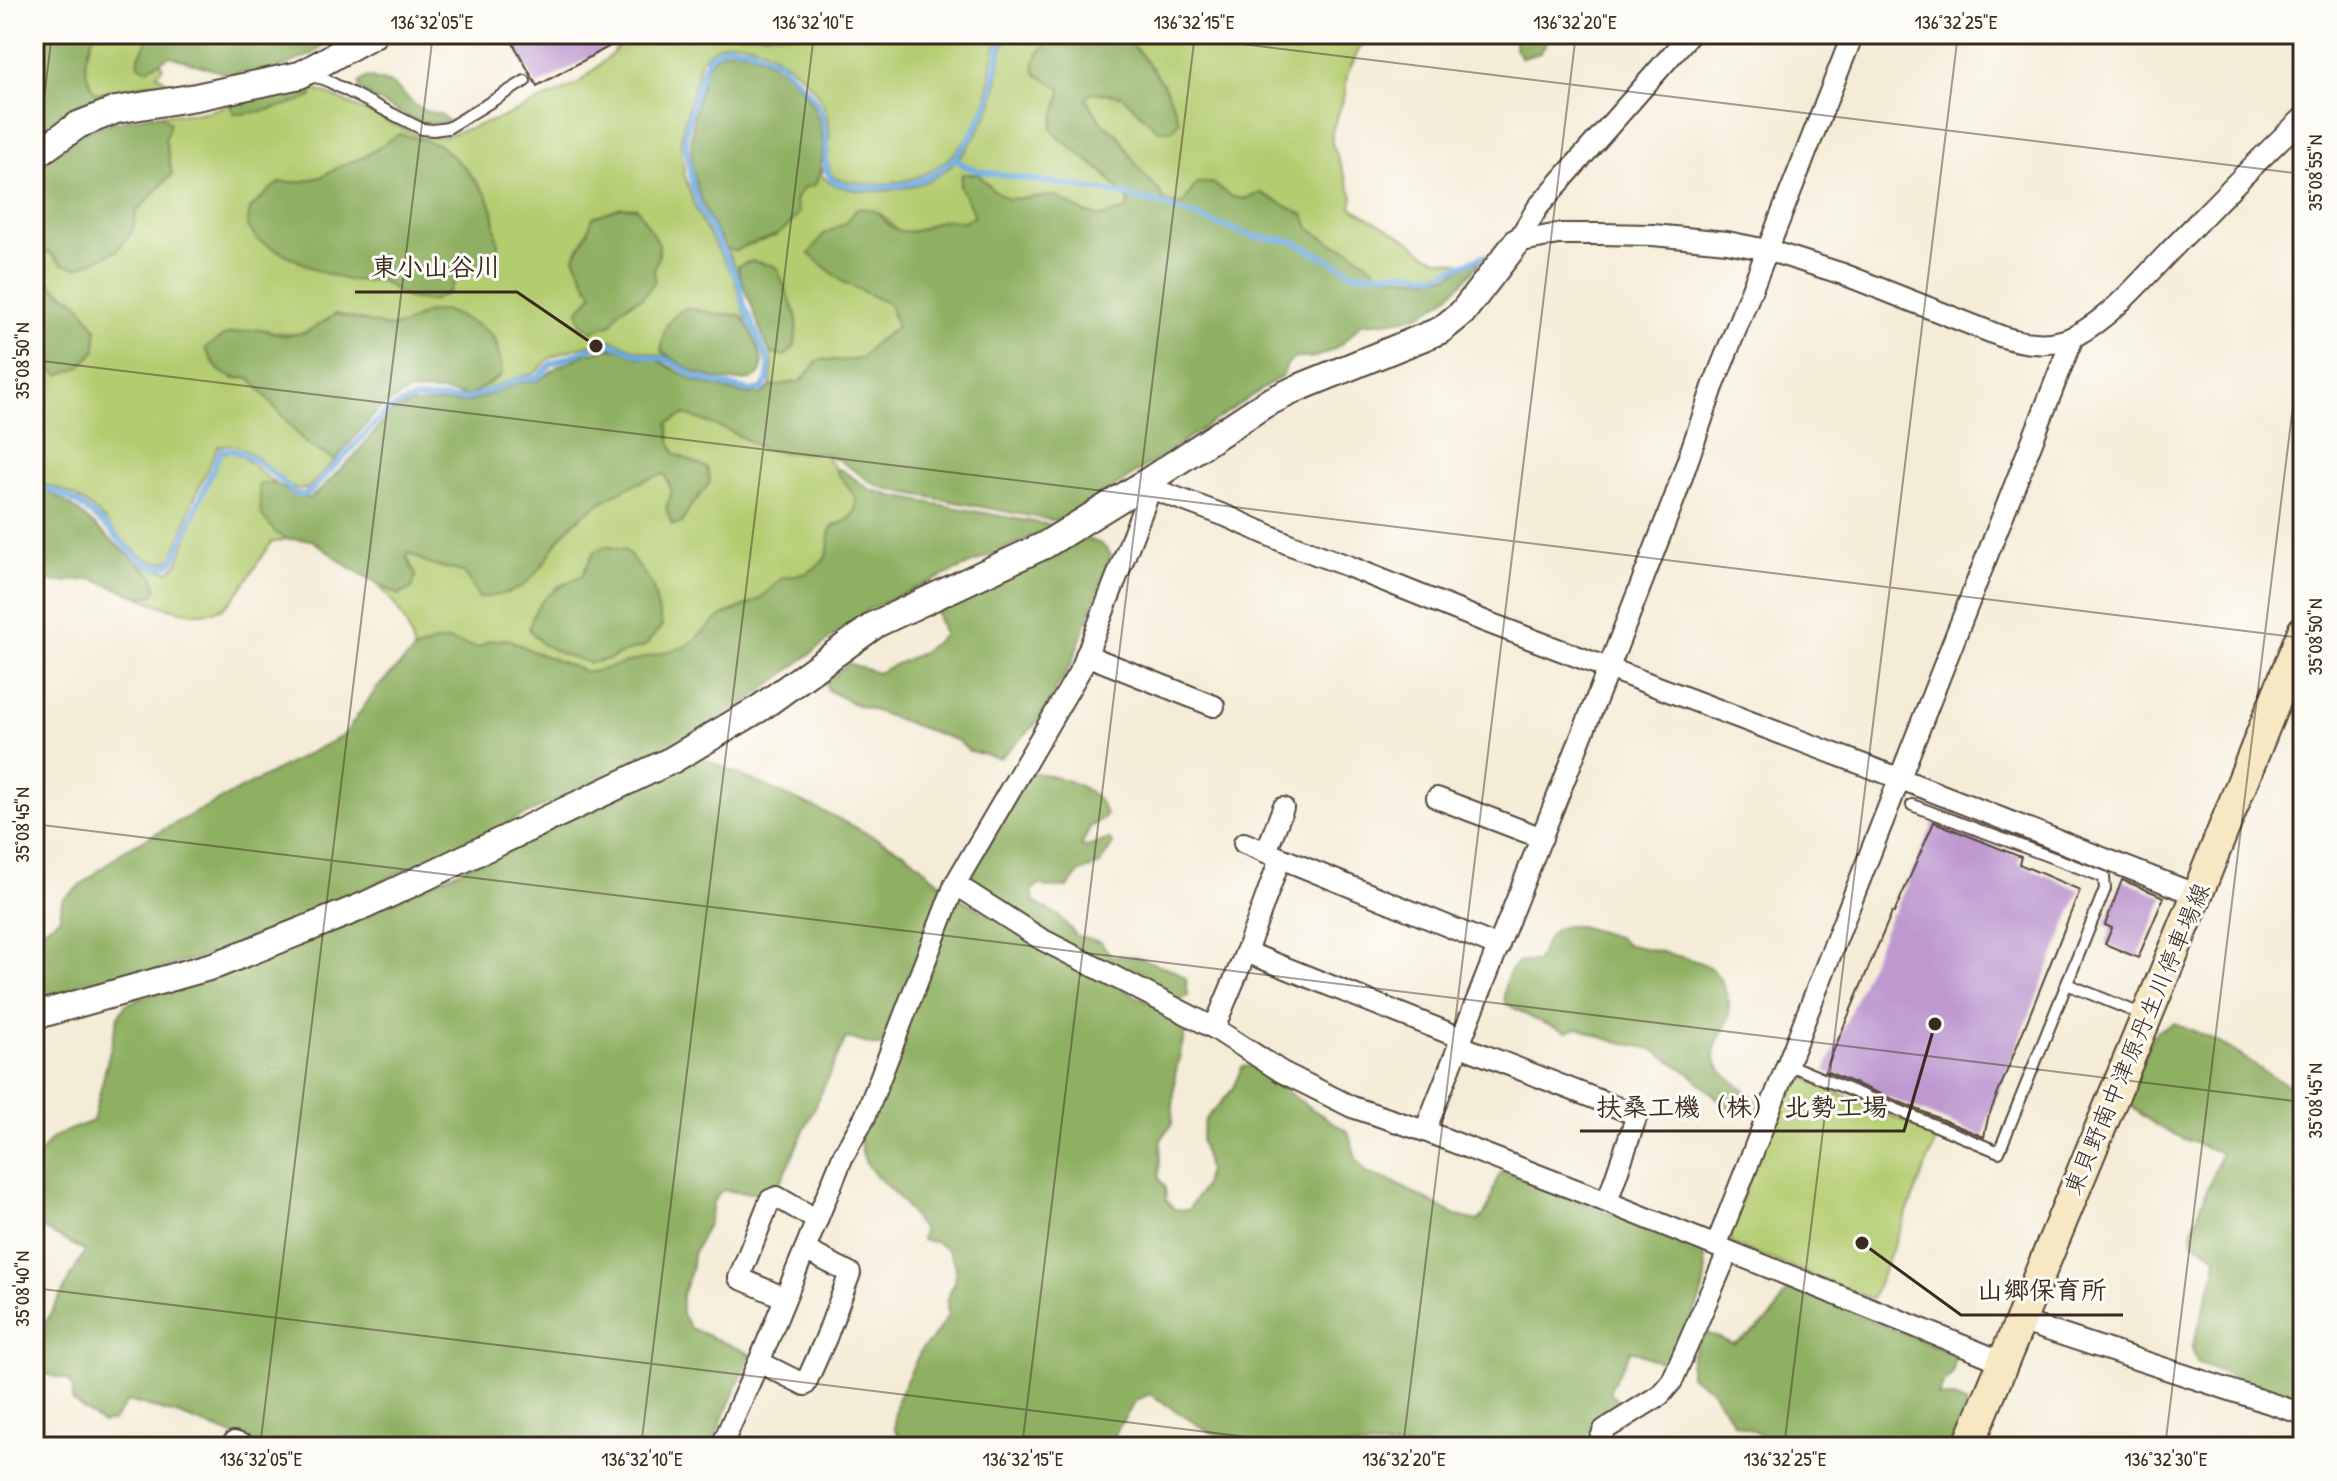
<svg xmlns="http://www.w3.org/2000/svg" width="2337" height="1481" font-family="'Patrick Hand','Klee One',sans-serif">
	<rect width="100%" height="100%" fill="#fdfcf7"/>
	<filter id="ink" filterUnits="userSpaceOnUse"><feTurbulence type="fractalNoise" baseFrequency=".0125" numOctaves="2"/><feDisplacementMap in="SourceGraphic" scale="16" xChannelSelector="R" yChannelSelector="G"/><feConvolveMatrix kernelMatrix="1 2 1 2 8 2 1 2 1" color-interpolation-filters="sRGB"/></filter>
	<filter id="wash" filterUnits="userSpaceOnUse"><feTurbulence type="fractalNoise" baseFrequency=".006" numOctaves="4" result="noise"/><feDisplacementMap in="SourceGraphic" scale="32" xChannelSelector="R" yChannelSelector="G"/><feGaussianBlur stdDeviation="1.8" result="paint"/><feColorMatrix in="noise" values="0 0 0 0 0 0 0 0 0 0 0 0 0 0 0 0 0 1.4 0 .05"/><feComposite in="paint" operator="in"/></filter>
	<g filter="url(#wash)">
		<rect width="100%" height="100%" fill="#f4ecd7"/>
		<g fill="#b4cc70" stroke="#787b47" stroke-width="2" fill-rule="evenodd">
			<path d="M94,34h56l-2,3 -1,32 13,-9 3,7 -6,7 13,10h-21l-44,9 -11,-1c-12,-26 -11,-32 0,-58z"/>
			<path d="M629,34h372c-10,17 -9,40 -13,59 -3,16 -14,36 -24,49 -26,34 -67,47 -108,40 -7,-1 -17,-1 -23,-6 -10,-12 -1,-34 -4,-48 -1,-7 -3,-17 -6,-24 -12,-27 -61,-65 -92,-62 -12,1 -24,10 -30,19l-18,66 -2,16 3,30 10,32 10,21 31,53 12,43 -7,-7 -22,-1 -23,-5 -28,15 -6,26 14,9c-12,-4 -23,-5 -35,-8 -12,-3 -21,-11 -33,-11 -16,4 -42,10 -56,18 -12,7 -11,17 -26,17l-57,21 34,-21 -6,-35 -7,-8 -45,-22 -19,3 -21,12 -15,2 -53,-13c-33,21 -36,25 -75,15l-28,50 17,-1 56,66 29,16 -28,29h-11l-9,-5c-19,-16 -43,-45 -69,-38l-24,53 -21,58c-22,21 -58,-26 -72,-40 -7,-7 -16,-14 -25,-20 -13,-8 -27,-12 -42,-14v-125l26,17 17,-74c-21,-12 -31,-16 -38,-40l8,-10 15,13 35,-4 20,-9 16,-21 3,-18 36,-38 -12,-60c24,1 48,1 71,-11v6l13,5 68,-17v-8l18,6 91,42h21l59,-19 77,-34 34,-30zM399,134l48,17 18,17 28,43 1,15 -14,46 -24,4 -8,17 -41,5 -25,-17 -12,-1 -120,-71 21,-20 10,-7h19l21,-5 24,-13 19,-7zM622,207c11,10 36,24 37,41 1,9 -4,16 -5,24 -1,10 -2,15 -9,22 -7,7 -18,11 -26,17l-37,-4 11,-13c-9,-13 -12,-24 -19,-37l14,-25 5,-15z"/>
			<path d="M1009,34h50c-14,12 -29,20 -23,40l25,14c0,15 -8,26 -9,41l6,8 45,35 26,29 -3,9 -23,7 -18,-4 -30,-17 -47,3 -16,-10 -14,-15h-15l-3,12 16,31 -13,5c-19,-6 -36,9 -56,10 -15,0 -15,-10 -25,-17 -6,-3 -18,-4 -25,-6l-11,14 -22,11 65,70 8,23c-15,12 -25,15 -35,31 -13,5 -28,1 -43,2l-18,21 -31,6 3,-23 -3,-11 15,3 10,-10 2,-29 -39,-54 -7,-2 -13,5 1,10 -13,-28 10,3 9,-6 31,-9 27,-48 12,-3 7,-18v9c15,14 39,16 59,15 47,-3 77,-21 99,-63 6,-10 13,-22 15,-34 5,-20 3,-43 14,-60z"/>
			<path d="M1121,34h251l-14,17 -11,24 -2,20 -13,36v12l21,53 -2,11 60,35 15,12 13,5 30,5 -19,12 -21,3 -44,-3 -35,-26 -18,-7 -22,-14 -30,-26 -18,-10 -19,6 -11,-2 -20,-14h-14l-16,22 -18,-4 -6,-12 -15,-15 -14,-20 -10,-18 -17,-13 -16,-24 6,-7 30,4 18,15 33,19 6,-9c-10,-35 -32,-62 -58,-87z"/>
			<path d="M685,414l45,17 34,18 60,4 30,41 3,9 -3,9 -6,8 -15,6 -4,7 -1,17 -3,9 -9,8 -9,6 -25,5 -23,22 -31,12 -27,24 -14,10 -10,4 -84,22 -9,-1 -52,-20 -24,-12 -19,2 -11,7c-31,-6 -34,-11 -64,3 -4,-26 -17,-47 -36,-66l21,10 17,-19 -10,-19 3,-4 20,11 34,8 10,13 68,-17c7,-11 13,-22 21,-32 21,-27 70,-55 103,-62l7,18 -5,16 5,17 10,-2 6,-13 22,-28 -21,-21 -14,-7 -5,-13 -2,-18zM594,552l58,33 10,41 -17,20 -23,7 -12,6 -55,-71 27,-12z"/>
			<path d="M232,452l10,4 31,26 -14,3 16,47 12,7 -16,4c-13,19 -25,40 -39,57 -22,26 -70,7 -95,-4h15l1,-20 -15,-14 17,7 14,2 9,-8 23,-64 18,-41 4,-5z"/>
			<polygon points="1792,1073 1938,1136 1872,1299 1732,1244 1728,1234"/>
		</g>
		<g fill="#8fb062" stroke="#656d40" stroke-width="2">
			<path d="M34,34h60c-11,26 -12,32 0,58l11,1 44,-9h39v4l-154,56z"/>
			<polygon points="150,34 337,34 313,54 267,73 224,73 170,56 147,69 138,65 139,57"/>
			<path d="M1059,34h62c26,25 48,52 58,87l-6,9h-15l-36,-34 -30,-4 -6,7 16,24 17,13 10,18 14,20 15,15 6,12 18,4 15,-22h15l20,14 11,2 18,-6 43,22 6,14 22,14 18,7 35,26 44,3 20,-3 20,-12 11,-2c-16,21 -43,48 -68,55 -17,5 -34,6 -51,7 -14,16 -26,28 -47,33 -7,2 -15,0 -20,2 -7,2 -9,10 -11,16l-221,147 -170,-32 -18,-6 -35,-24 -15,-7h-37l-23,-4 -34,-18 -45,-17 -17,9 2,18 5,13 32,14 3,14 -22,28 -6,13 -10,2 -6,-17 6,-16 -7,-18c-33,7 -79,34 -102,60 -5,6 -9,14 -14,21 -21,32 -31,39 -70,43l-11,-21 -5,-5 -34,-8 -20,-11 -2,4 9,19 -4,12 -13,7 -49,-27 -38,-28 -25,-1 -12,-7 -14,-18 -2,-29 14,-3 21,13 16,3 8,-6 35,-35 38,-44 19,-9 60,-2 53,-20 15,-1 19,-14 29,-13 24,-6 13,2 17,8 15,1 8,4 34,19 51,13 14,-1 8,-7 31,-6 18,-21c15,-1 30,3 43,-2 10,-16 20,-19 35,-31l-8,-23 -46,-22 -34,-28 15,-20 22,-11 11,-14c30,-3 23,18 44,22 26,5 30,-18 62,-9l12,-6 -15,-30 2,-12h16l14,15 16,10 47,-3 30,17 18,4 23,-7 3,-9 -26,-29 -45,-35 -6,-8c1,-15 9,-26 9,-41l-25,-14c-6,-20 9,-28 23,-40z"/>
			<polygon points="1516,34 1552,34 1540,53 1522,58 1515,48"/>
			<path d="M737,49c63,15 104,75 78,136l-12,3 -8,12 4,13c-7,9 -14,18 -25,23 -13,6 -26,7 -39,15l-9,-3c-34,-53 -44,-97 -26,-158 7,-26 8,-37 37,-41z"/>
			<path d="M367,77l27,8 21,20 10,6 17,4 6,6c-28,10 -64,-18 -88,-31l-1,-7z"/>
			<path d="M294,87l18,2v8c-20,7 -56,18 -78,17l-3,-11z"/>
			<polygon points="160,114 170,123 165,140 172,174 136,212 133,230 117,251 78,268 62,264 48,251 40,261 44,279 58,291 77,301 96,328 96,350 79,368 59,375 34,358 34,223 42,204 39,197 34,197 34,168 86,131 114,122"/>
			<polygon points="399,134 438,144 465,168 487,195 493,211 498,245 491,265 480,272 457,277 448,293 432,301 407,298 382,281 347,280 318,271 259,241 247,226 250,209 271,189 281,182 300,182 321,177 345,164 364,157"/>
			<path d="M622,207l15,1 22,36 -1,14 -4,12 1,11 -12,16 -12,5 -12,9 -7,13 -19,7 -12,-7 -3,-13 15,-17c-9,-13 -12,-24 -19,-37l14,-25 5,-15z"/>
			<path d="M752,261l22,5 4,4 19,47 -2,29 -10,10 -15,-3c-8,-17 -13,-32 -19,-49 -5,-13 -11,-24 -13,-38z"/>
			<path d="M685,308l33,6 22,1c10,10 15,25 20,39 14,40 -45,26 -65,18 -11,-5 -22,-14 -33,-20 -1,-20 6,-34 23,-44z"/>
			<path d="M444,310c40,18 54,18 58,65l-34,21 -27,-4 -31,-1 -30,17 -45,52 -29,-16 -56,-66c-29,1 -32,-6 -45,-30l22,-14 34,-5 25,7 21,-4 29,-18 53,13 15,-2 21,-12z"/>
			<path d="M836,469l6,1 27,19 24,7 157,29 1,3 -182,81 -119,91 -62,39 -375,174 -105,42 -174,50v-68l26,-20 2,-17 64,-51 218,-114 33,-47 37,-37 18,-8 16,-3 30,8 11,-7 19,-2 24,12 52,20 9,1 94,-26 33,-29 39,-17 23,-22 25,-5 9,-6 9,-8 3,-9 3,-22c5,-3 13,-5 18,-9 18,-15 -2,-34 -12,-46z"/>
			<polygon points="34,490 49,492 72,506 153,576 157,591 152,596 137,596 93,579 60,582 34,580"/>
			<path d="M1074,539c17,0 27,1 37,16l-39,107 -37,63 -35,33 -31,-7 -11,-10 -108,-39 -22,-12 -3,-9 24,-18 28,10 46,-21 21,-17 -8,-23z"/>
			<path d="M605,546l20,4 12,14 15,21 10,41 -17,20 -23,7 -12,6 -20,4 -28,-9 -20,-10 -13,-15c6,-32 27,-40 53,-53l12,-24z"/>
			<path d="M702,758l131,58 73,37 40,35 -64,158c-12,1 -24,-7 -36,-8l-64,141c-20,19 -34,14 -60,11l-9,12 -5,22 -15,30 -2,17 -9,24v19l8,14 61,26 -41,93h-447l-84,-32 -51,-14 -15,20 -11,2 -30,-22 1,-12 -4,-9 -35,-9v-27l51,-93 -51,-27c0,-26 -6,-66 18,-85 10,-8 29,-13 41,-18l25,-104 8,-13 244,-92z"/>
			<path d="M1031,772c28,5 67,13 75,43l-4,5 -12,7 -9,19 6,1 22,-8 4,5 -14,21 -19,7 -12,15 -17,1 -12,-4 -7,7 3,12 23,12 19,21 23,6 12,14 23,1 36,12 15,9 2,18 -10,5 -125,-65 -85,-52 2,-8z"/>
			<path d="M956,896l231,128 -12,51 -3,49 -11,16 -2,38 6,9 1,13 8,9 14,1 15,-22 5,-18 -7,-29 4,-21 27,-30 10,-23 9,-1 55,39 42,27 9,28 9,13 25,8 66,35 21,5c19,-18 10,-32 24,-50l201,78c12,40 -19,82 -36,116l-36,-15 -22,41 9,9 -1,8 -15,14 -12,25 -68,-2 -2,2h-284l2,-8 -29,-7 -59,-38 -14,6 -20,32 -3,15h-196l-14,-7 -8,-10 -1,-11 3,-19 24,-50 11,-11 16,-23 -1,-15 7,-19 2,-16 -8,-16 -13,-8 -14,-2 2,-10c-9,-10 -15,-21 -23,-31 -19,-20 -40,-31 -40,-62z"/>
			<path d="M1580,926l39,12 6,6c18,4 72,14 84,23 15,10 24,40 18,56 -4,12 -15,21 -12,35 6,21 35,30 42,46l-13,8 -12,-1 -43,-38 -37,-24 -42,-9 -32,-12 -12,4 -32,-13 -29,-16c-2,-17 0,-27 13,-41h18c7,-10 11,-30 23,-34 6,-3 15,-2 21,-2z"/>
			<path d="M2174,1023c27,10 55,23 79,41 18,13 29,19 50,27v305c-36,-3 -73,-20 -106,-34l-5,-14 23,-77 2,-14 -24,-15 -1,-12 29,-77c-33,-13 -70,-24 -94,-52l22,-58 8,-12z"/>
			<path d="M1791,1287l164,68c-1,11 -1,21 -11,27l-6,14 16,2 13,6 -18,43h-160l-55,-24 -24,-35 -20,-12c-1,-16 4,-33 17,-43l26,11c17,-9 32,-19 43,-34 6,-9 6,-16 15,-23z"/>
		</g>
		<g fill="none" stroke-linecap="round" stroke-linejoin="round">
			<g stroke="#6fabe0" stroke-width="6">
				<polyline points="954,158 965,166 983,172 1111,192 1161,204 1251,236 1292,241 1356,274 1408,272 1435,276 1484,256"/>
				<path d="M34,486c17,3 32,9 46,19 10,8 20,16 29,24 15,15 44,53 65,31l47,-110c23,-4 57,27 73,43l8,2 8,-3 76,-80 15,-8 14,-5h52l54,-20 16,-1 14,-14 45,-18 13,-2 10,2 22,9 27,5 30,18 51,13 13,-2 6,-10 1,-15 -26,-62 -4,-20 -38,-71 -8,-24 -7,-41v-14l11,-46 12,-30 18,-10 23,2 29,14 27,27 11,14 4,10 5,17v39l6,11c15,8 37,8 54,7 45,-3 71,-23 91,-62 5,-9 11,-19 14,-28 4,-18 6,-37 10,-55l4,-8"/>
			</g>
		</g>
		<g id="blocks">
			<g fill="#bd99d0">
				<polygon points="508,34 632,34 537,86"/>
				<polygon points="1934,822 2021,857 2019,864 2080,890 1988,1118 1984,1137 1825,1071 1892,912 1894,913"/>
				<polygon points="2122,880 2164,897 2138,958 2105,944 2112,928 2105,925"/>
			</g>
		</g>
	</g>
	<g filter="url(#ink)">
		<use href="#blocks" fill-opacity="0" stroke="#57473a" stroke-width="2"/>
		<g fill="none" stroke-linecap="round" stroke-linejoin="round">
			<g stroke="#57473a" stroke-width="14">
				<g id="service">
					<polyline points="310,76 324,79 422,129 433,130 448,128 525,81"/>
					<polyline points="2067,984 2143,1015"/>
					<polyline points="1787,1064 1999,1152 2105,889 2104,877 1912,805"/>
				</g>
			</g>
			<g stroke="#57473a" stroke-width="24">
				<g id="minor">
					<path d="M1517,242l41,-8h41l54,1 74,7 40,8 76,24 160,63c23,7 50,10 72,-1 37,-20 64,-53 92,-82 45,-46 89,-93 136,-136"/>
					<polyline points="1517,242 1538,207 1690,34"/>
					<polyline points="1142,485 1226,516 1291,545 1348,566 1489,623 1901,779 2197,895"/>
					<polyline points="1086,655 1214,706"/>
					<polyline points="1437,798 1542,838"/>
					<polyline points="1244,843 1499,947"/>
					<polyline points="1266,852 1283,808"/>
					<polyline points="955,884 1041,939 1214,1028 1282,1072 1352,1107 1425,1131 1607,1202 2003,1362"/>
					<polyline points="1246,952 1461,1038"/>
					<polyline points="1214,1028 1246,952 1280,859"/>
					<polyline points="1458,1045 1637,1115 1607,1202"/>
					<polyline points="1425,1131 1609,667 1675,497 1713,387 1853,34"/>
					<polyline points="1716,1246 2073,337"/>
					<polyline points="785,1298 739,1278 770,1200 777,1197 817,1220"/>
					<polyline points="2020,1321 2303,1414"/>
					<polyline points="759,1362 805,1385 826,1338 850,1273 805,1250"/>
					<polyline points="232,1447 234,1442 248,1447"/>
					<polyline points="721,1447 764,1350 843,1156 865,1117 955,884 1082,667 1151,488"/>
					<polyline points="1597,1447 1604,1430 1660,1395 1672,1381 1728,1252"/>
				</g>
			</g>
			<g stroke="#57473a" stroke-width="30">
				<g id="tertiary">
					<polyline points="34,156 78,125 116,110 196,97 300,75 374,34"/>
					<polyline points="34,1016 216,965 366,905 672,760 760,708 876,624 1045,545 1142,485 1265,404 1298,388 1441,330 1462,313 1517,242"/>
				</g>
			</g>
			<g stroke="#57473a" stroke-width="34">
				<polyline id="secondary" points="1968,1447 2197,895 2303,631"/>
			</g>
			<use href="#service" stroke="#fff" stroke-width="10"/>
			<use href="#minor" stroke="#fff" stroke-width="20"/>
			<use href="#tertiary" stroke="#fff" stroke-width="26"/>
			<use href="#secondary" stroke="#f7e8c3" stroke-width="30"/>
		</g>
	</g>
	<path fill="none" stroke="#3b2a1e" stroke-width="2" stroke-opacity="0.45" d="M1159,34l1144,140M34,180l18,-146M34,360l2269,278M34,824l2269,278M34,1288l1296,159M260,1447l173,-1413M641,1447l173,-1413M1022,1447l173,-1413M1403,1447l173,-1413M1784,1447l174,-1413M2165,1447l138,-1123"/>
	<g text-anchor="middle" stroke-width="6" stroke-linejoin="round" paint-order="stroke">
		<g font-size="24" fill="#3b2a1e" stroke="#fdfcf7">
			<text transform="translate(2137 1039) rotate(-67)" y="8">東貝野南中津原丹生川停車場線</text>
		</g>
	</g>
	<path fill="none" stroke="#3b2a1e" stroke-width="3" d="M596 346L517 292H355M1935 1024L1904 1131H1580M1862 1243L1961 1315H2123"/>
	<g fill="#3b2a1e" stroke="#fdfcf7" stroke-width="3">
		<circle cx="596" cy="346" r="8"/>
		<circle cx="1935" cy="1024" r="8"/>
		<circle cx="1862" cy="1243" r="8"/>
	</g>
	<g font-size="26" text-anchor="middle" font-weight="bold" fill="#3b2a1e" stroke="#fdfcf7" stroke-width="6" stroke-linejoin="round" paint-order="stroke">
		<text x="436" y="276">東小山谷川</text>
		<text x="1742" y="1116">扶桑工機（株） 北勢工場</text>
		<text x="2042" y="1299">山郷保育所</text>
	</g>
	<rect width="2337" height="1481" fill="none" stroke="#fdfcf7" stroke-width="88"/>
	<rect x="44" y="44" width="2249" height="1393" fill="none" stroke="#3b2a1e" stroke-width="3"/>
	<g font-size="20" text-anchor="middle" fill="#3b2a1e">
		<text x="432" y="29">136°32'05"E</text>
		<text x="813" y="29">136°32'10"E</text>
		<text x="1194" y="29">136°32'15"E</text>
		<text x="1575" y="29">136°32'20"E</text>
		<text x="1956" y="29">136°32'25"E</text>
		<text transform="translate(2315 173) rotate(-90)" y="7">35°08'55"N</text>
		<text transform="translate(22 361) rotate(-90)" y="7">35°08'50"N</text>
		<text transform="translate(2315 637) rotate(-90)" y="7">35°08'50"N</text>
		<text transform="translate(22 825) rotate(-90)" y="7">35°08'45"N</text>
		<text transform="translate(2315 1101) rotate(-90)" y="7">35°08'45"N</text>
		<text transform="translate(22 1289) rotate(-90)" y="7">35°08'40"N</text>
		<text x="261" y="1466">136°32'05"E</text>
		<text x="642" y="1466">136°32'10"E</text>
		<text x="1023" y="1466">136°32'15"E</text>
		<text x="1404" y="1466">136°32'20"E</text>
		<text x="1785" y="1466">136°32'25"E</text>
		<text x="2166" y="1466">136°32'30"E</text>
	</g>
</svg>
